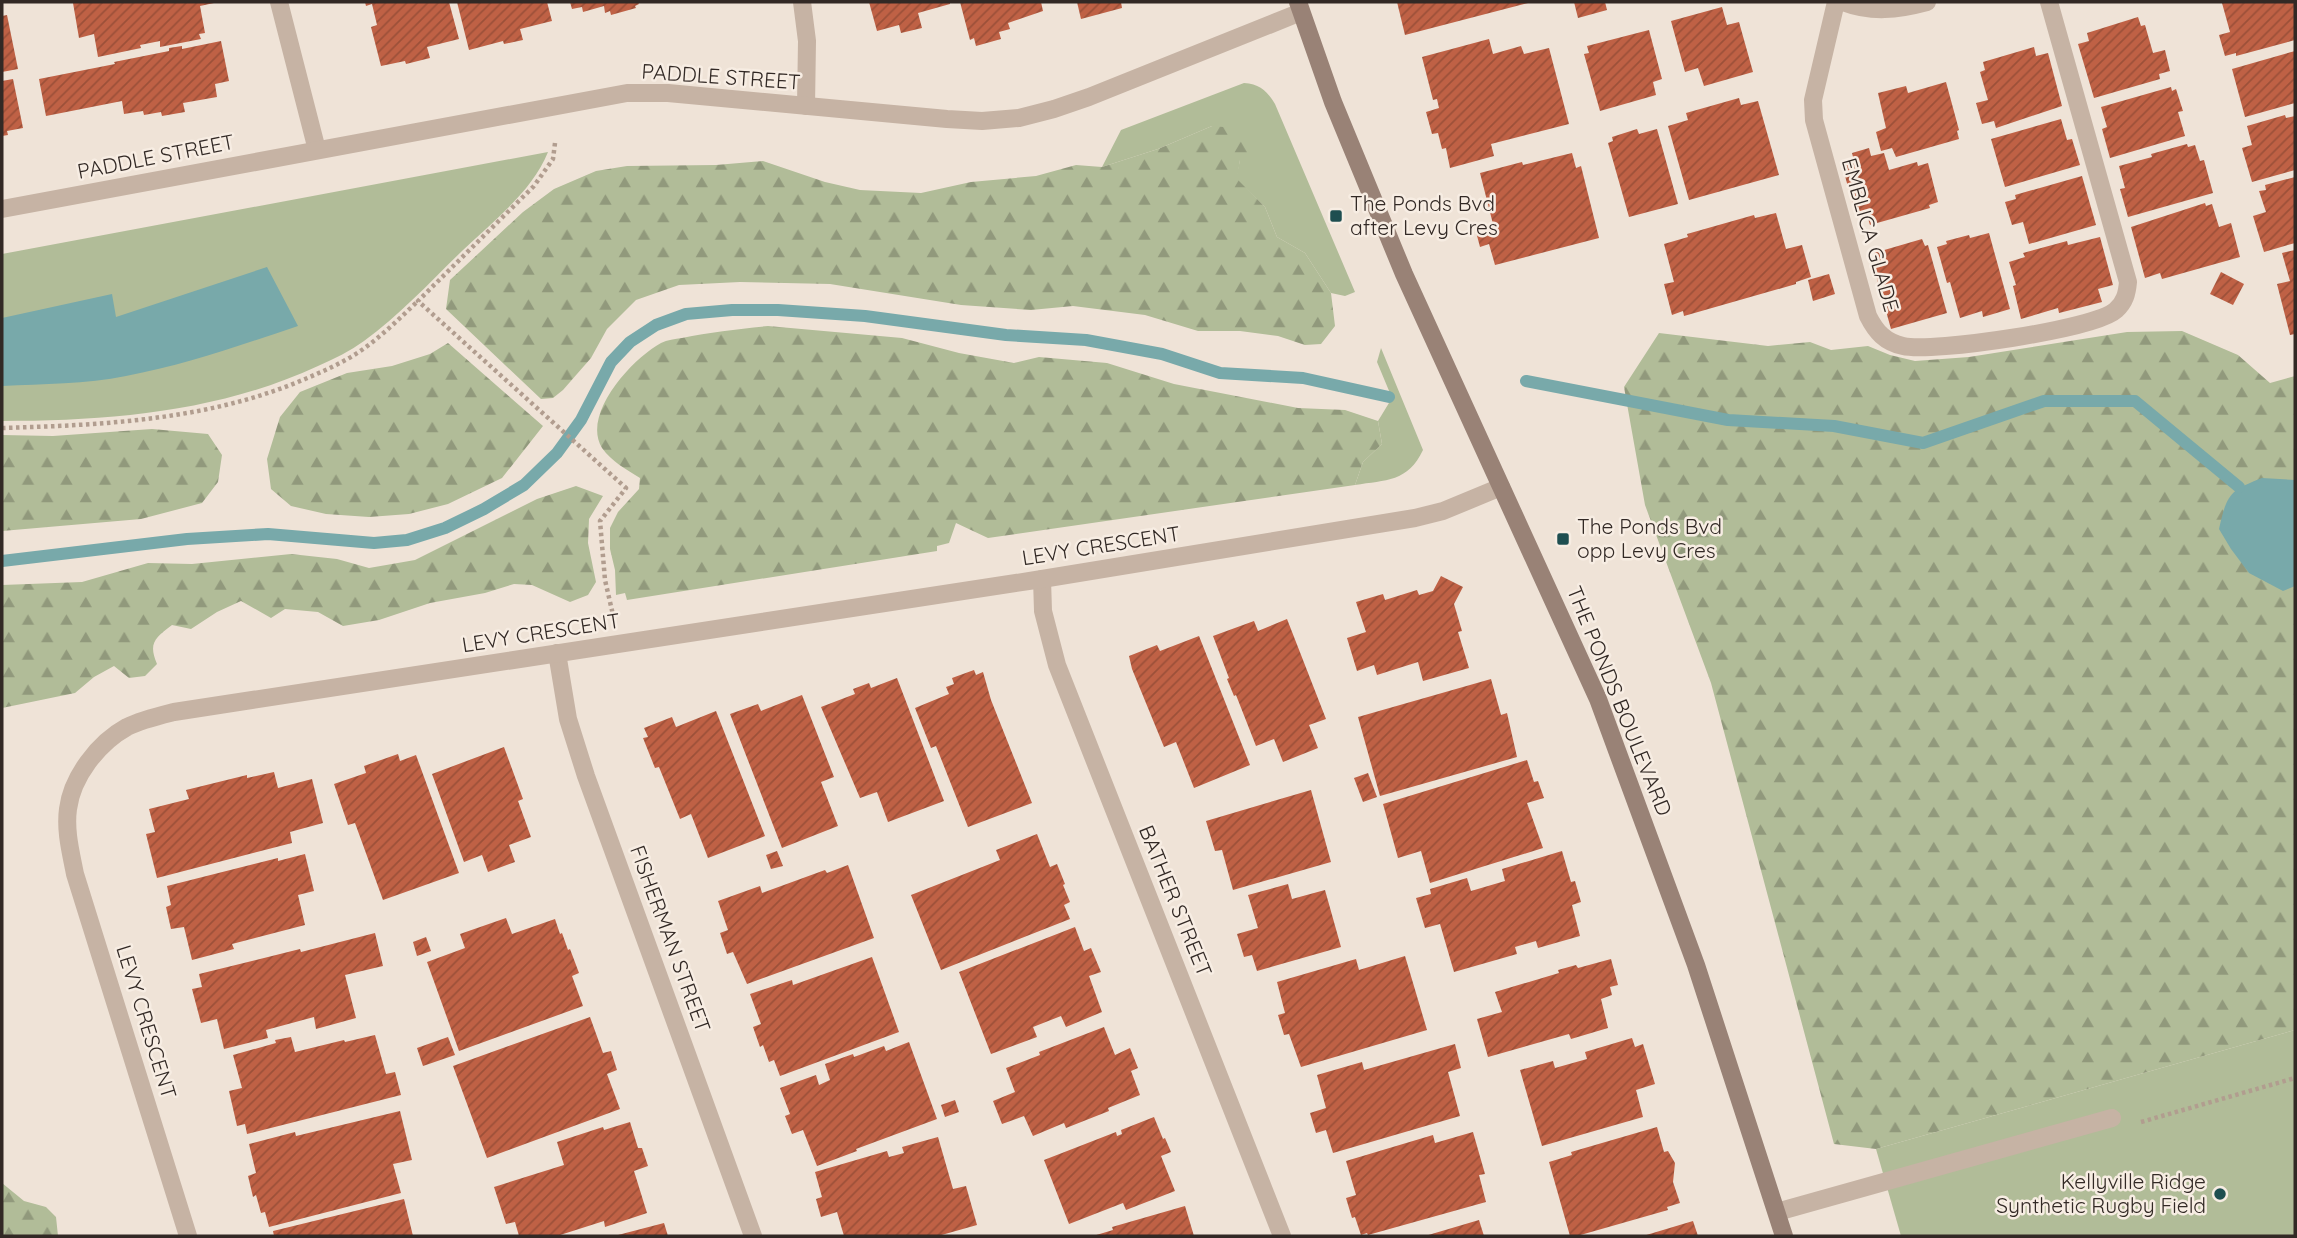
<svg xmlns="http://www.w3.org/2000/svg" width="2297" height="1238" font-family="Quicksand,sans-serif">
	<defs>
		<pattern id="forest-firs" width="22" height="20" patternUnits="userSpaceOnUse" patternTransform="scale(1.75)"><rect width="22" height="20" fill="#b1bc98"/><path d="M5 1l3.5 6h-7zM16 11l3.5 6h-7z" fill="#91997c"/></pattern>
		<pattern id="building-hatch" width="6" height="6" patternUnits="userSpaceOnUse" patternTransform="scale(1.75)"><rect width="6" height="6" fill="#bf6145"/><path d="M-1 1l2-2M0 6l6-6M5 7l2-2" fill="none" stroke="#9c5039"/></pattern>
	</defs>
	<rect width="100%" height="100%" fill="#efe3d7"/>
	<g fill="#b1bc98">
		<path d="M1244,83c16,1 23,8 31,21l80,188 -10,4 -14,-3 -26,-40 -28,-16 -12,-30 -29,-28 4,-19 -28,-34 -54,23 -56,18 19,-37z"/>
		<path d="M548,152c-16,40 -56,70 -86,99 -32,31 -62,64 -98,90 -14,10 -30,18 -46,25 -99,46 -209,55 -316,55v-167z"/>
		<path d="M1381,348l42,102c-15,32 -37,30 -68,35l8,-23 19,-18 -4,-23 14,-23 -15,-36z"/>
		<polygon points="2295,1030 2295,1236 1901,1236 1876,1149"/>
	</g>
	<g fill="url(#forest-firs)">
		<polygon points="1212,126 1246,129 1250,150 1240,160 1237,179 1265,207 1277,237 1305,253 1331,293 1335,326 1321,344 1305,345 1278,336 1240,331 1198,331 1145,315 1073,306 1031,310 961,305 830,284 740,282 679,285 636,300 607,329 591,358 563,390 553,398 541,399 446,309 450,280 523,212 554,189 596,171 627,166 716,165 763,161 825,182 860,190 921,193 971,182 1036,176 1076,165 1102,167 1158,149"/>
		<path d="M768,326l134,12 57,15 55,10 25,-6 68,6 67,21 124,24 47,2 33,11 4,23 -19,18 -8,23 -367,53 -32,-15 -7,20 -12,3v5l-310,49 -2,-7 -9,2 -1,-25 -5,-21v-21l8,-16 21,-23 1,-11c-14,-9 -28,-16 -38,-30 -21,-34 31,-90 59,-105 6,-3 14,-4 21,-5 28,-6 57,-9 86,-12z"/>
		<polygon points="2182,331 2238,355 2270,383 2295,376 2295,1030 1876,1149 1834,1144 1711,683 1645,505 1624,387 1659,333 1768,346 1810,342 1831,350 1868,346 1890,355 1915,361 1969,357 2127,332"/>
		<polygon points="448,343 543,426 502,478 448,504 409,514 369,517 326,514 291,506 271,489 267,459 280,417 300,392 347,373 392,366 430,354"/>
		<polygon points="152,429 208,434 222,455 218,482 202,503 141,519 2,531 2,435 53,436"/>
		<path d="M576,486l27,10 -14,23 -1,24 8,39 -8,13 -18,7 -38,-17 -18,-1 -29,9 -55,10 -51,17 -36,6 -25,-14 -33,-3 -14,9 -30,-17 -24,11 -26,17 -19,-4c-17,13 -24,18 -15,39l-12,12 -16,2 -15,-12 -20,11 -19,16 -73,15v-123l80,-3 66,-19 44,1 99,-10 46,5 32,9 46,-8 122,-61z"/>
		<polygon points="2,1183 24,1201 46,1207 56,1217 58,1236 2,1236"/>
	</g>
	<g fill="#78a9aa">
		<path d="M267,267l31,59c-57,19 -113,39 -172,50 -40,8 -83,8 -124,10v-68l110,-24 4,23z"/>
		<path d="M2262,478l33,2v106l-12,5 -34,-18 -18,-24 -12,-20c8,-35 10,-38 43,-51z"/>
	</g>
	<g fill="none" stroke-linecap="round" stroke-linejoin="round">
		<g stroke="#78a9aa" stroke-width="12">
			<polyline points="1526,381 1728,420 1834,426 1923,443 2044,401 2135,401 2239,487"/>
			<polyline points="2,561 187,539 268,534 374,543 407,540 445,528 484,509 524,485 557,453 581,420 611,362 630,342 656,325 686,314 732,310 778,310 865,316 1006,335 1086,340 1162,354 1220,373 1303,378 1389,397"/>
		</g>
	</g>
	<g fill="url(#building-hatch)">
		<polygon points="80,2 214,2 214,3 200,6 205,33 199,34 201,39 160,47 160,41 140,45 141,48 98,57 94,34 79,38 73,3"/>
		<polygon points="365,2 449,2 459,39 427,47 430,58 406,64 405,61 381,66 371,27 377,25 372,4 366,6"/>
		<polygon points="457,2 547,2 552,21 520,29 523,40 504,44 503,41 469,50"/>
		<polygon points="570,2 638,2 639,4 635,6 636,8 611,15 610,11 605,13 604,6 583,12 582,7 572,9"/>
		<polygon points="869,2 950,2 950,4 918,13 922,28 901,33 899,25 877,31"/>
		<polygon points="960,2 1041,2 1043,11 1008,23 1010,29 999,32 1001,39 976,46 974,38 970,40"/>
		<polygon points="1077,2 1121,2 1122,8 1081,19"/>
		<polygon points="1397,2 1528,2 1528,3 1405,35"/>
		<polygon points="1574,2 1605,2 1607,10 1578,18"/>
		<polygon points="2226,2 2295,2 2295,40 2236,56 2236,53 2225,56 2219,35 2230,32 2222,3"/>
		<polygon points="1722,7 1727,25 1739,22 1753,72 1704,86 1698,68 1685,72 1671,21"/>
		<polygon points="7,15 18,69 2,72 2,16"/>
		<polygon points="2138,17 2141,26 2145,25 2153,53 2165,50 2170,71 2159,74 2160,79 2094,98 2078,44 2089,41 2087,33"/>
		<polygon points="1649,30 1662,79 1653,82 1656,95 1600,111 1584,54 1589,53 1587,46"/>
		<polygon points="1489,39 1493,54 1521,46 1524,54 1549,48 1569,124 1491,144 1494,156 1450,168 1446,148 1442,149 1438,133 1432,134 1426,112 1439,108 1437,99 1433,100 1422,57"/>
		<polygon points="221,41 229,81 215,84 217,97 183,103 185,112 162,116 161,112 144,115 143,111 124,114 122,101 46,116 39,79 115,64 114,62 169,51 169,48 182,46 182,49"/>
		<polygon points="2034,47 2036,56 2048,53 2062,106 1996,128 1994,121 1982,124 1976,103 1988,100 1980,72 1985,70 1983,62"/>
		<polygon points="2295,51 2295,103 2245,117 2232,69"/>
		<polygon points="13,79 23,128 7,131 8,135 2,136 2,81"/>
		<polygon points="1946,82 1959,130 1957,131 1959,139 1896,157 1892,148 1881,151 1876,132 1886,128 1878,93 1906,86 1908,93"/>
		<polygon points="2171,87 2172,91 2176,89 2183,111 2178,112 2185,136 2110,158 2102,129 2107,127 2101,107"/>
		<polygon points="1739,98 1741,105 1758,101 1779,175 1689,200 1668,126 1688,120 1686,113"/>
		<polygon points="2285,115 2286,118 2295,116 2295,170 2252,182 2242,148 2252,145 2247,126"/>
		<polygon points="2061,119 2067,140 2072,139 2080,165 2005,187 1991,139"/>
		<polygon points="1637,129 1639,134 1657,129 1678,204 1629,217 1608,143 1613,141 1612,137"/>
		<polygon points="2187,144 2188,147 2195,145 2200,161 2204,160 2213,193 2128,217 2120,189 2125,188 2119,166 2152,157 2151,154"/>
		<polygon points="1869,148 1871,156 1884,153 1889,170 1917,162 1918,166 1928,163 1938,202 1929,205 1930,208 1870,225 1866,212 1856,216 1842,165 1854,161 1852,153"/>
		<polygon points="1572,153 1576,168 1581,166 1599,238 1495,265 1489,244 1480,247 1475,228 1493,224 1480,173 1522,162 1523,165"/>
		<polygon points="2082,176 2096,225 2029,244 2023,222 2012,225 2005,202 2016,199 2015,195"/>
		<polygon points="2295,177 2295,243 2264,252 2253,216 2266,212 2259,191 2266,190 2265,185"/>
		<polygon points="2205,203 2206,206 2212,204 2219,227 2231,223 2240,257 2162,279 2160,273 2145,278 2131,227"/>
		<polygon points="1776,213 1786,249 1802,245 1811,277 1796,282 1796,284 1684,316 1683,311 1672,315 1664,284 1674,282 1664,244 1688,237 1687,234 1754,215 1755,218"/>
		<polygon points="1989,233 2010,309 1983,317 1982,311 1960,318 1950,282 1947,283 1937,247 1947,244 1946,241 1969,235 1970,238"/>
		<polygon points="2100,237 2113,285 2098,289 2102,302 2059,313 2058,308 2021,319 2013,286 2016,285 2009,262 2025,257 2023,253 2067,241 2068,245"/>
		<polygon points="1922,239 1925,246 1928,245 1947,313 1891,329 1872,261 1877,260 1874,253"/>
		<polygon points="2295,250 2295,334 2290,335 2277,284 2290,281 2282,253"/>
		<polygon points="2221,272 2244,284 2233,305 2210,294"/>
		<polygon points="1829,274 1835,294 1813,301 1808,280"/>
		<polygon points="1441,576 1463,587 1454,604 1462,631 1458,632 1469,668 1423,681 1418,662 1377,675 1374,665 1357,671 1347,638 1366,632 1356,602 1383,594 1385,600 1417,590 1419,595 1433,591"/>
		<polygon points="1287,619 1326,719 1309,725 1318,748 1283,762 1274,739 1256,746 1236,695 1234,696 1227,679 1229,678 1213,636 1254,621 1258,631"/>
		<polygon points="1199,636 1250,765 1194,788 1176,742 1164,747 1132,669 1129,656 1157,645 1160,651"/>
		<polygon points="974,670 976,675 983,672 991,700 1032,803 968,827 936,746 931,748 915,708 949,694 946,687 954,684 952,678"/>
		<polygon points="897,678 944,801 888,822 877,792 860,798 821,707 855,694 853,689 869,683 871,688"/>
		<polygon points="1491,679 1501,715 1507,713 1517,757 1380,796 1358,717"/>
		<polygon points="802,695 834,777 821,782 838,826 782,848 730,714 758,704 761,711"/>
		<polygon points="716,711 765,836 708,858 691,814 680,819 659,767 655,768 643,738 648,737 644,728 672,717 676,727"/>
		<polygon points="504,747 523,799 518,801 531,837 509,845 515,862 488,872 482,855 464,862 432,774"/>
		<polygon points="398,754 400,761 416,755 459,873 383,900 355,823 348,825 334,784 366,773 364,766"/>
		<polygon points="1527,760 1534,782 1538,781 1544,798 1527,803 1543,848 1430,883 1421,851 1398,858 1383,804"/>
		<polygon points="274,772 278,788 312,779 323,823 290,832 292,843 157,878 146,834 155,832 149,809 189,799 186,790 247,775 247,778"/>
		<polygon points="1368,773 1377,797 1363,802 1354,778"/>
		<polygon points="1311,790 1331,862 1233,890 1222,850 1215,851 1206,821"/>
		<polygon points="1037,834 1050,867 1057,864 1065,884 1063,885 1070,902 1064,905 1070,919 941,970 911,895 1000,860 996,850"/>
		<polygon points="777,851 783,866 771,869 766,855"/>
		<polygon points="1562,851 1571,882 1575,881 1581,902 1572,905 1580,936 1538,948 1536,941 1515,947 1517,954 1454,972 1440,924 1425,928 1416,898 1431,894 1430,889 1467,878 1471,891 1505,881 1502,869"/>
		<polygon points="305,854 314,891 298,895 305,925 232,944 234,949 192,960 184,927 171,929 166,907 171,905 167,886 278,858 278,861"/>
		<polygon points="848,865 874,938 747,984 733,952 727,954 720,933 728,930 718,901 760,886 762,893 825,870 827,873"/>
		<polygon points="1288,884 1292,899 1325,890 1341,947 1257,971 1252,955 1244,957 1237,934 1258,928 1248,895"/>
		<polygon points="506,918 512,934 555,919 560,934 562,933 568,950 570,949 579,973 572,976 583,1006 459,1051 427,962 465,948 460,934"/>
		<polygon points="1075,927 1084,951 1091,948 1101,972 1089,976 1102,1012 1066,1027 1061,1016 1033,1027 1037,1037 991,1054 959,972"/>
		<polygon points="375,933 383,966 345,975 356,1018 316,1029 314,1017 266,1030 268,1038 224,1049 217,1019 201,1023 192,989 202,987 199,974 300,949 301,952"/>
		<polygon points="426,937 431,951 417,956 413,942"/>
		<polygon points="1405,956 1427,1030 1301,1067 1289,1034 1284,1035 1278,1015 1285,1013 1277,982 1356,959 1359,970"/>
		<polygon points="872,957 899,1032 780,1076 774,1060 769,1062 763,1045 760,1047 753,1027 761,1024 750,994 792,980 793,985"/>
		<polygon points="1611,959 1618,985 1610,987 1612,995 1601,999 1608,1028 1571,1039 1569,1034 1488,1057 1477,1019 1502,1012 1495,992 1559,973 1558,970 1576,965 1578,968"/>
		<polygon points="590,1017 603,1053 611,1051 617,1070 607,1074 620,1109 487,1158 453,1066"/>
		<polygon points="1104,1027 1115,1055 1130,1048 1138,1068 1131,1071 1140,1095 1108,1108 1109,1111 1066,1128 1064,1123 1033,1136 1024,1116 1002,1124 993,1101 1015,1092 1006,1068 1040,1055 1039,1052"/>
		<polygon points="375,1035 386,1074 395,1072 401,1095 247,1134 245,1124 237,1126 229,1091 242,1088 233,1055 276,1043 275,1040 291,1037 295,1052 344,1040 345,1042"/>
		<polygon points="448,1037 455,1055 423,1066 417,1048"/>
		<polygon points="1632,1038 1635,1047 1643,1044 1655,1084 1636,1090 1643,1117 1542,1146 1520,1070 1553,1061 1555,1068 1587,1059 1585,1052"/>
		<polygon points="909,1042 937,1119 856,1149 857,1151 817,1166 803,1130 792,1134 785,1116 790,1114 780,1088 816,1075 819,1085 830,1080 825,1064 853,1054 854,1057 884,1046 886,1051"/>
		<polygon points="1455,1044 1461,1068 1448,1072 1460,1116 1333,1153 1326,1130 1316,1133 1310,1113 1326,1108 1317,1075 1362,1062 1364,1070"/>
		<polygon points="955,1100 959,1112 945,1117 941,1105"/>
		<polygon points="400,1111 412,1160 393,1164 401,1193 269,1227 265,1212 261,1213 256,1195 253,1197 248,1176 256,1173 249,1144 295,1132 296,1136"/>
		<polygon points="1154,1117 1163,1139 1165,1138 1171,1152 1161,1156 1175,1191 1126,1210 1123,1203 1069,1224 1044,1160 1116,1132 1117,1136 1122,1134 1121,1130"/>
		<polygon points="630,1122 638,1148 642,1148 648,1166 634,1171 647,1213 605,1227 604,1221 557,1236 519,1236 515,1222 506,1224 494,1187 564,1165 557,1142 603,1127 604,1130"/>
		<polygon points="1657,1127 1664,1152 1668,1151 1675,1163 1673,1182 1680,1203 1667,1207 1668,1210 1577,1236 1570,1236 1549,1162 1572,1155 1571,1152"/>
		<polygon points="1473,1132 1485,1174 1479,1175 1486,1202 1368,1235 1367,1233 1361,1235 1355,1217 1352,1218 1346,1198 1356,1195 1346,1161 1433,1135 1435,1143"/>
		<polygon points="938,1137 953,1189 966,1186 977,1225 938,1236 844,1236 837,1212 821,1217 816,1199 822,1197 815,1172 887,1151 889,1157 904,1153 902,1147"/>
		<polygon points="404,1199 413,1236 274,1236 273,1231"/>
		<polygon points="1185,1206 1194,1236 1093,1236 1113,1230 1112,1227"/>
		<polygon points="1479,1220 1484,1236 1425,1236"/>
		<polygon points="1693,1221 1698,1236 1643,1236"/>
		<polygon points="664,1223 668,1236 618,1236 618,1235"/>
	</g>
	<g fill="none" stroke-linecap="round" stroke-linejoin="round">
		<g stroke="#b19d8f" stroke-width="4.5" stroke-dasharray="3.5 3.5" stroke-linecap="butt">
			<polyline points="555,143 553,159 534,186 418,301 626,488 600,521 605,580 613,615"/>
			<path d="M2,428c103,-3 207,-8 303,-49 21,-9 42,-18 61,-32 19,-14 35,-30 52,-46"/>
			<polyline points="2141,1122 2295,1078"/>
		</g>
		<path stroke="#c6b3a4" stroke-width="18" d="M1836,2l-23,98 1,20 54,196c8,16 17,26 35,30 29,7 193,-17 213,-36 9,-8 11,-17 12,-28l-79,-280"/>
		<g stroke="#c6b3a4" stroke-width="18">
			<polyline points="279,2 317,150"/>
			<polyline points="802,2 807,41 806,106"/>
			<path d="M1843,2c29,11 54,8 84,0"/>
			<polyline points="2,209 627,93 668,93 947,119 982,121 1019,118 1054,109 1089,97 1301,12"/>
			<polyline points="1042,579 1043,611 1057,665 1282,1236"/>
			<polyline points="557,653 568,719 586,776 753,1236"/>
			<polyline points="1777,1212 2112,1118"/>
			<path d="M188,1236l-113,-362c-4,-21 -10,-43 -7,-65 4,-32 30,-66 59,-82 14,-7 31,-11 47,-15l868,-133 373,-61 28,-7 58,-24"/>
		</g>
		<polyline stroke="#998276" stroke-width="18" points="1298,2 1333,102 1404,274 1598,699 1696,965 1784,1236"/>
	</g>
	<g fill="#1e4e50" stroke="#f7ede3" stroke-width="2.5">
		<rect x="1329" y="209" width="14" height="14" rx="3.5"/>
		<rect x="1556" y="532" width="14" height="14" rx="3.5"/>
		<circle cx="2220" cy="1194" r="7"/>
	</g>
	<g text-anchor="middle" stroke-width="5" stroke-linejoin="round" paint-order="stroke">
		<g font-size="21" fill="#322925" stroke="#f7ede3">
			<text transform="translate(721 77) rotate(4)" y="7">PADDLE STREET</text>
			<text transform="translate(156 157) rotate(-11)" y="7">PADDLE STREET</text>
			<text transform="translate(1870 235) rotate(74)" y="7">EMBLICA GLADE</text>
			<text transform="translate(1101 546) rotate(-9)" y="7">LEVY CRESCENT</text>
			<text transform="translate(541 633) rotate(-9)" y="7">LEVY CRESCENT</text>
			<text transform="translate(1619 701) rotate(68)" y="7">THE PONDS BOULEVARD</text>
			<text transform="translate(1175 901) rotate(68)" y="7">BATHER STREET</text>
			<text transform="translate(670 939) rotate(70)" y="7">FISHERMAN STREET</text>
			<text transform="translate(146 1022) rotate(73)" y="7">LEVY CRESCENT</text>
		</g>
		<g font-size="21" fill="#322925" stroke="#f7ede3" text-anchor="start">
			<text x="1350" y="211">The Ponds Bvd<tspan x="1350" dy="24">after Levy Cres</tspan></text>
			<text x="1577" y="534">The Ponds Bvd<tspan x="1577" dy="24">opp Levy Cres</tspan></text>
			<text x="2206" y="1189" text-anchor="end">Kellyville Ridge<tspan x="2206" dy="24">Synthetic Rugby Field</tspan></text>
		</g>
	</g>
	<rect width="2297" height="1238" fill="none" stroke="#322925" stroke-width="7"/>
</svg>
